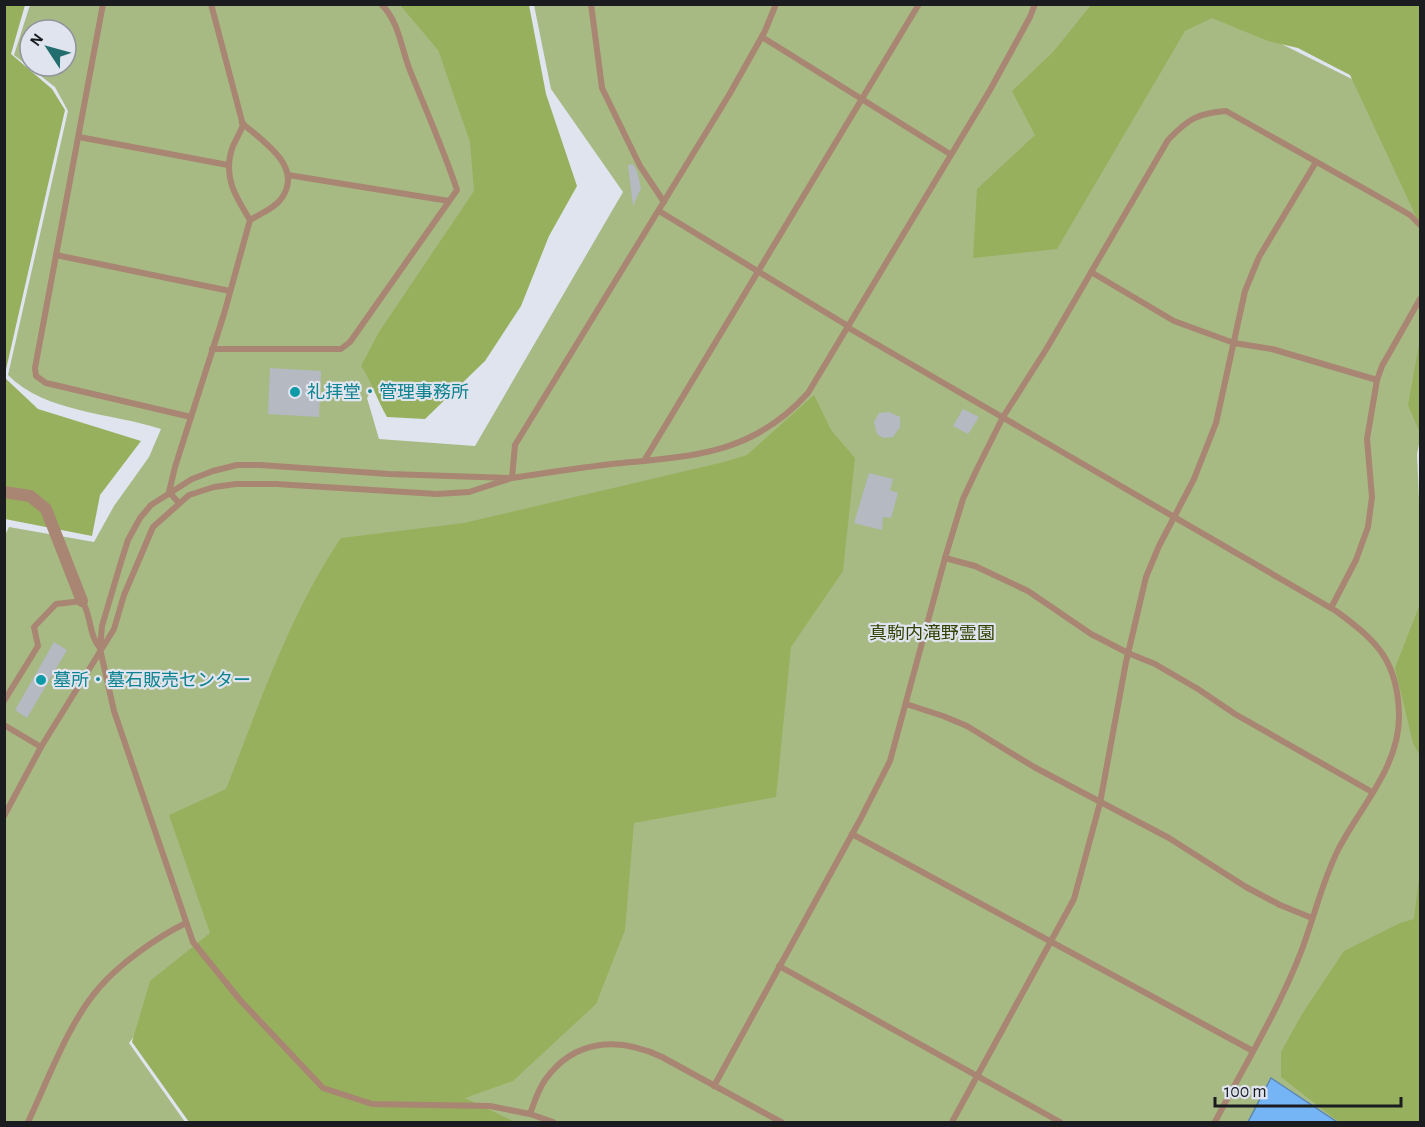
<svg xmlns="http://www.w3.org/2000/svg" width="1425" height="1127" font-family="'Alegreya Sans','Noto Sans JP',sans-serif">
	<rect width="100%" height="100%" fill="#dfe4ee"/>
	<path fill="#a7ba83" fill-rule="evenodd" d="M30,5h392l67,186 -81,143 -41,64 12,41 96,7 148,-254 -72,-103 -17,-84h669l207,103 10,34v297l-3,15 3,68v446l-59,154h-960l-211,-156 -61,77 56,79h-180v-587l4,-8 85,15 20,-36 35,-49 12,-28c-48,-16 -116,-16 -153,-54l60,-264 -13,-24 -41,-32zM30,30h36v36h-36z"/>
	<g fill="#96b05d">
		<polygon points="5,4 25,5 11,54 52,89 65,110 5,374"/>
		<path d="M400,5h129l17,89 31,92 -28,50 -28,70 -36,55 -60,58 -38,-2c-10,-17 -15,-35 -26,-51l18,-34 95,-141 -4,-49 -32,-92z"/>
		<polygon points="1091,5 1420,5 1420,225 1350,75 1298,48 1268,41 1212,18 1185,31 1057,249 973,258 977,189 1035,135 1012,91 1053,52"/>
		<polygon points="1420,339 1420,433 1408,405"/>
		<polygon points="4,377 38,409 141,441 100,495 92,536 5,519"/>
		<path d="M814,395l17,35 24,28 -12,113 -52,76 -15,150 -142,26 -9,107 -29,74 -83,77 -48,17 50,24h-326l-57,-80 18,-61 60,-48 -41,-118 57,-26c34,-86 63,-174 115,-251l123,-15 260,-61 23,-7z"/>
		<polygon points="1420,604 1420,789 1419,754 1413,743 1395,668"/>
		<polygon points="1420,870 1420,1122 1339,1122 1281,1077 1281,1052 1302,1014 1344,951 1400,923 1414,919"/>
	</g>
	<polygon fill="#75b5f5" stroke="#5a87b5" stroke-width="1.5" points="1271,1078 1337,1122 1248,1122"/>
	<g fill="#b4b9c2">
		<polygon points="633,164 637,171 641,188 633,206 628,165"/>
		<polygon points="270,368 321,371 319,417 268,414"/>
		<polygon points="963,409 979,417 968,434 953,426"/>
		<polygon points="889,412 900,417 900,427 893,437 883,438 877,434 874,422 879,413"/>
		<polygon points="869,473 893,479 890,490 898,493 891,518 883,517 882,530 854,523"/>
		<polygon points="54,642 67,650 27,718 15,710"/>
	</g>
	<g fill="none" stroke-linecap="round" stroke-linejoin="round">
		<g stroke="#a98573" stroke-width="6">
			<polyline points="103,4 35,368 36,376 46,383 191,417"/>
			<polyline points="591,4 602,88 640,166 664,202"/>
			<path d="M776,4l-11,27 -36,64 -214,350 -3,33c33,-5 66,-10 100,-14 79,-8 139,-8 196,-71l182,-303 40,-73 5,-13"/>
			<polyline points="762,37 950,154"/>
			<path d="M242,123c20,18 63,44 39,76 -6,9 -21,15 -31,21"/>
			<polyline points="79,137 228,165"/>
			<polyline points="288,175 449,201"/>
			<polyline points="659,211 848,326"/>
			<polyline points="56,255 230,291"/>
			<polyline points="1091,272 1174,321 1234,343 1272,349 1377,380"/>
			<path d="M847,327l489,284c41,30 62,50 63,104 1,51 -39,92 -61,135 -16,32 -24,68 -37,102 -23,59 -57,114 -86,170"/>
			<path d="M212,349h129l9,-7 107,-152c-14,-42 -32,-82 -48,-122 -8,-22 -11,-48 -28,-64"/>
			<polyline points="644,461 919,4"/>
			<path d="M179,503l-10,-11 6,-25 49,-153 26,-94c-15,-24 -28,-45 -17,-74 3,-7 7,-13 10,-21l-32,-121"/>
			<polyline points="945,558 975,566 1028,591 1091,634 1128,653 1155,664 1198,689 1235,714 1372,792"/>
			<polyline points="1331,608 1356,560 1368,527 1372,497 1367,439 1377,380 1382,366 1420,299"/>
			<path d="M4,701l34,-55 -4,-19 22,-23 26,-3c10,15 6,33 18,47"/>
			<polyline points="906,704 943,716 967,726 1034,767 1169,838 1246,887 1280,905 1312,918"/>
			<polyline points="4,725 41,747"/>
			<polyline points="4,816 41,747 114,629 124,595 153,527 189,495 214,487 236,484 276,484 437,494 469,492 512,478 389,474 260,465 237,465 213,471 192,479 151,505 140,518 128,540 121,562 102,626 100,649 114,711 193,942 240,1000 323,1088 372,1104 490,1106 530,1114 553,1122"/>
			<polyline points="852,834 1253,1051"/>
			<polyline points="779,966 1060,1122"/>
			<path d="M714,1086l147,-268 29,-57 55,-203 18,-59 14,-30 26,-52 44,-69 121,-208c20,-21 30,-27 58,-29l153,86 31,18 10,10"/>
			<path d="M530,1114c4,-11 8,-24 15,-34 30,-42 74,-43 117,-23l119,65"/>
			<path d="M28,1122c20,-42 40,-98 70,-133 21,-25 59,-52 88,-66"/>
			<polyline points="952,1122 1074,899 1100,803 1126,662 1146,577 1159,546 1194,479 1216,423 1245,291 1259,257 1316,162"/>
		</g>
		<polyline stroke="#a98573" stroke-width="12" points="4,492 30,496 46,509 82,601"/>
	</g>
	<g fill="#0f9aa8" stroke="#dfe4ee" stroke-width="2">
		<circle cx="295" cy="392" r="6"/>
		<circle cx="41" cy="680" r="6"/>
	</g>
	<g text-anchor="middle" stroke-width="4.5" stroke-linejoin="round" paint-order="stroke">
		<g font-size="18" fill="#0d838f" stroke="#dfe4ee" text-anchor="start">
			<text x="307" y="398">礼拝堂・管理事務所</text>
			<text x="53" y="686">墓所・墓石販売センター</text>
		</g>
		<g font-size="18" fill="#334202" stroke="#dfe4ee">
			<text x="932" y="639">真駒内滝野霊園</text>
		</g>
	</g>
	<rect width="1425" height="1127" fill="none" stroke="#1a1c20" stroke-width="12"/>
	<g transform="translate(48 48) rotate(306)"><circle r="28" fill="#dfe4ee" stroke="#90949c" stroke-width="1.5"/>
	<path d="M0-4.5L10 22L0 15L-10 22Z" fill="#226e6f"/>
	<text y="-9" font-size="16" font-weight="bold" text-anchor="middle" fill="#1a1c20">N</text>
	</g>
	<path d="M1215 1097v9h186v-9" fill="none" stroke="#1a1c20" stroke-width="3"/>
	<text x="1224" y="1097" font-size="18" fill="#1a1c20" stroke="#dfe4ee" stroke-width="4.5" paint-order="stroke">100 m</text>
</svg>
